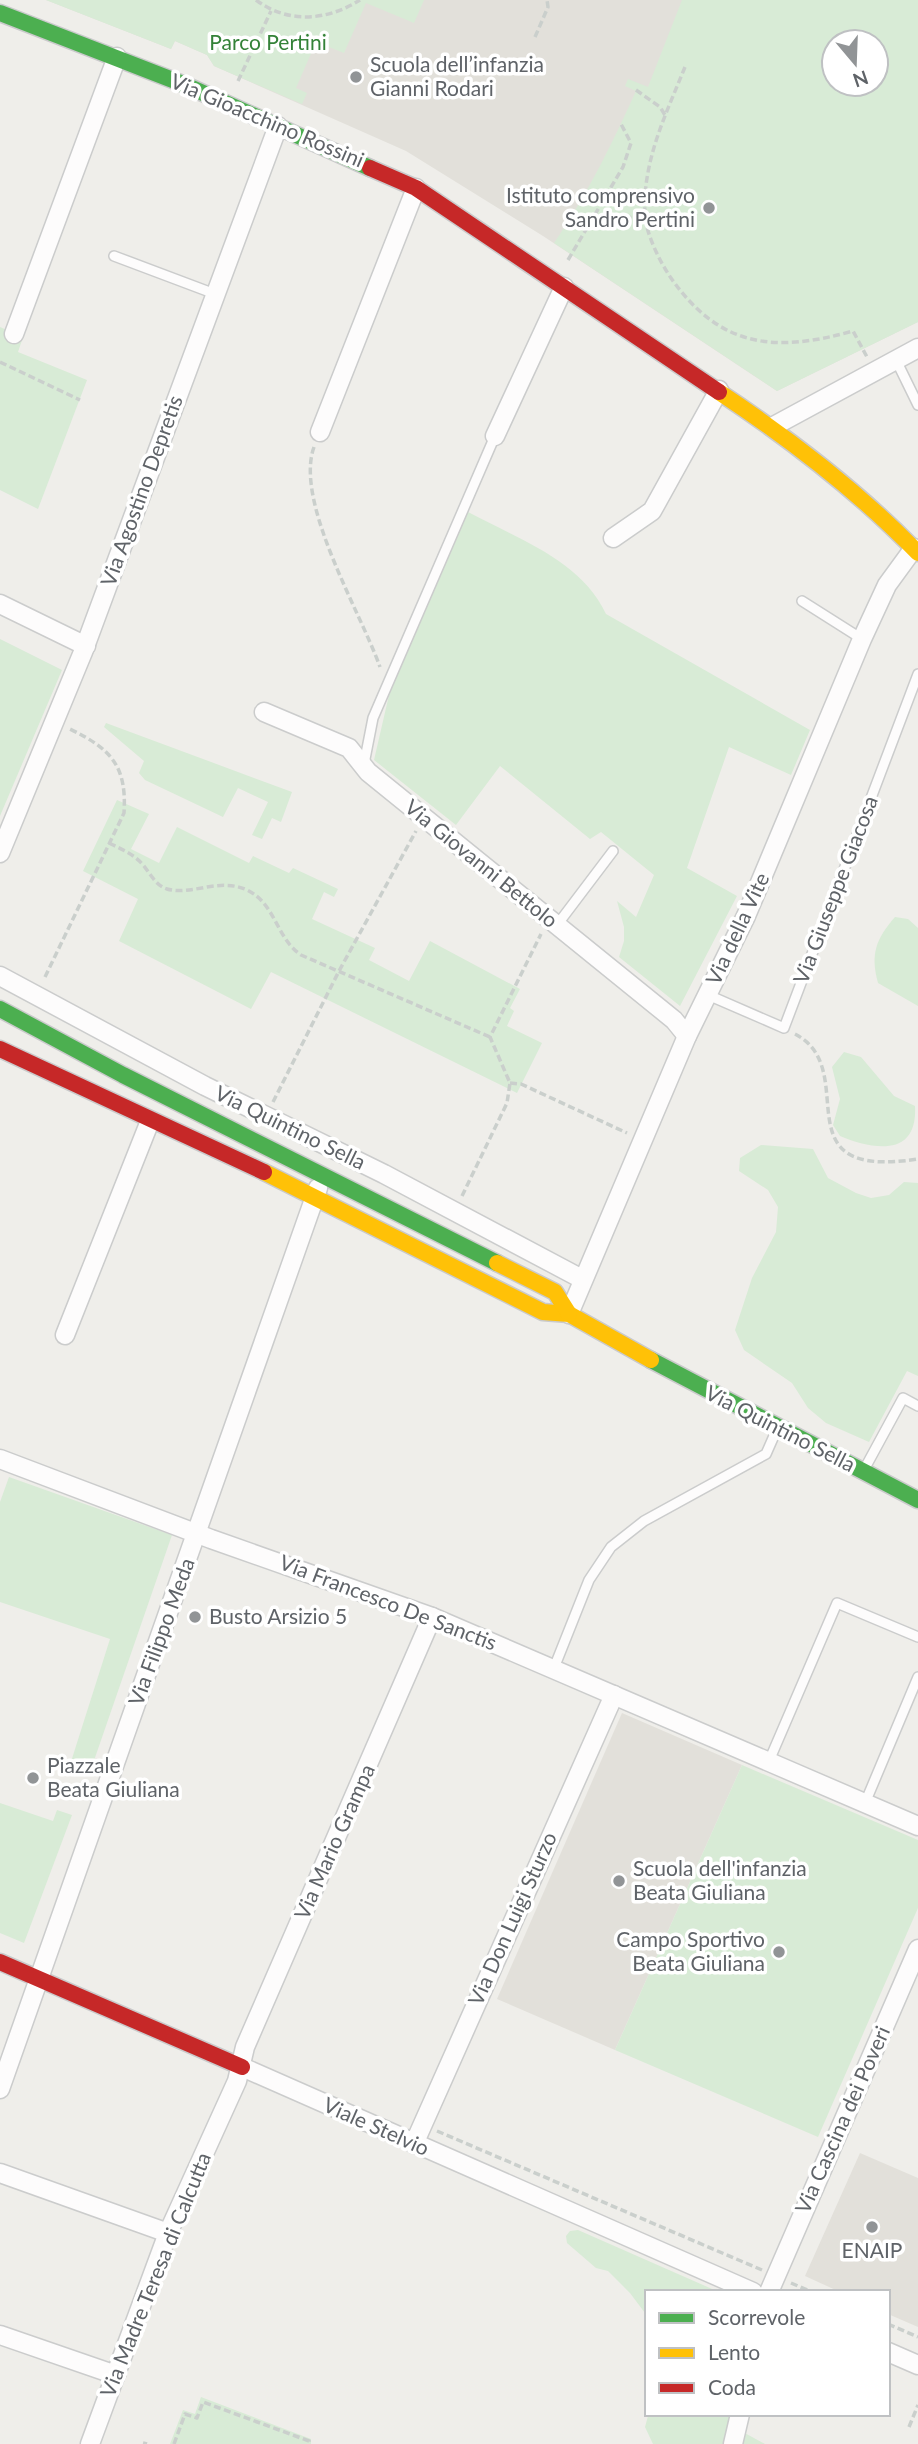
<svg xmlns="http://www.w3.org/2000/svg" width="918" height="2444" font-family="Lato,sans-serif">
	<rect width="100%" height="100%" fill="#efeeea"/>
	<g fill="#e2e0da">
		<polygon points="46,0 806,0 834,42 834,84 876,84 918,322 777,391 543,236 406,151 214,66 207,55 175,41 171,49"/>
		<polygon points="622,1713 742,1765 615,2050 497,1999"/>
		<polygon points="860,2153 918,2178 918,2327 888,2314 888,2292 840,2292 805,2276"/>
	</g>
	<g fill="#d8ebd6" fill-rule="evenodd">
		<polygon points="46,0 424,0 414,23 366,3 344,53 316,42 296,88 307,93 302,104 214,66 207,55 175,41 171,49"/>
		<path d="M682,0h236v322l-141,69 -223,-148c34,-50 57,-97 82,-152l-11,-5 3,-7 20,8zM834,42h42v42h-42z"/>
		<polygon points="0,327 23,337 18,352 87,380 38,509 0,490"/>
		<path d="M468,512c50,27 113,48 138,102l204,116 -19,45 -62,-28 -42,121 50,28 -57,110 -61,-49 5,-16v-14l-7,-26 19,16 18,-42 -53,-43 -11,7 -90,-73 -44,59 -82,-65 18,-78z"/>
		<polygon points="0,639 62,670 0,816"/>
		<polygon points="106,723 292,792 281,822 272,818 262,839 252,835 268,802 238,788 223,817 145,780 139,773 144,761 104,727"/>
		<polygon points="117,800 149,814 131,849 159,863 177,827 249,863 253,856 289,873 293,868 338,889 334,897 324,892 312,919 375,948 369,960 409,981 430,941 520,989 510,1008 514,1011 507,1026 542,1043 517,1093 271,972 251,1009 119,941 138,899 83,871"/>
		<path d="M895,917l13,2 10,9v78l-40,-23c-8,-29 -2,-44 17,-66z"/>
		<path d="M844,1052l17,5 33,39 21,10c3,53 -44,43 -75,30l-7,-11 7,-26 -8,-32z"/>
		<polygon points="761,1145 813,1149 828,1178 856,1193 871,1198 889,1195 904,1182 918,1183 918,1376 907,1371 869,1442 826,1423 808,1408 792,1383 744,1350 735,1330 752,1278 776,1232 778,1207 768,1190 739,1171 740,1158"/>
		<polygon points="9,1477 172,1535 89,1775 69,1768 110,1639 0,1602 0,1502"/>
		<polygon points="742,1765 918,1840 918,1908 818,2137 615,2050"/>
		<polygon points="0,1803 53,1821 57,1810 72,1815 24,1943 0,1933"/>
		<polygon points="578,2230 719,2292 647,2292 645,2313 630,2293 608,2271 596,2268 567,2243 566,2236 570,2231"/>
		<polygon points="201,2397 311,2439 311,2444 170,2444 183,2410 195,2414"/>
		<polygon points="655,2414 733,2414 730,2425 765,2444 653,2444 645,2427 648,2416"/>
	</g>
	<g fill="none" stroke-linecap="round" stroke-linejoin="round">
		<g stroke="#cbcccc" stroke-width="12">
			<g id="lane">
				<polyline points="114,256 215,294"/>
				<polyline points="896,360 918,405"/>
				<polyline points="802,601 862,639"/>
				<polyline points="364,764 373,718 495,436"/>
				<polyline points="557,925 613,851"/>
				<polyline points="708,995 784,1028 918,674"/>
				<polyline points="865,1468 903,1398 918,1406"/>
				<polyline points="554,1668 589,1580 611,1547 644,1521 766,1454 777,1429"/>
				<polyline points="769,1761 837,1603 918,1637"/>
				<polyline points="865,1803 918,1677"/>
			</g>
		</g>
		<g stroke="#cbcccc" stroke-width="21">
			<g id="street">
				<polyline points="14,334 117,57"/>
				<polyline points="772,427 918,348"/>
				<polyline points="320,432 416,188"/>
				<polyline points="495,436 564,287"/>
				<polyline points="613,538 652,511 719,390"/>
				<polyline points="0,604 86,646"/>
				<polyline points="264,712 349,748 368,772 674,1020 687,1036"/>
				<polyline points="0,853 83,652 278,126"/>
				<polyline points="0,976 205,1086 384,1174 582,1279"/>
				<polyline points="569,1314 687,1036 746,916 862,639 887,585 914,548"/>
				<polyline points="65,1335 150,1121"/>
				<polyline points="0,1459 211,1539 432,1617 918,1826"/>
				<polyline points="242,2067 753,2292"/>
				<polyline points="0,2089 318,1188"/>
				<polyline points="414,2144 614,1695"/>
				<polyline points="0,2173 168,2233"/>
				<polyline points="769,2292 918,1949"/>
				<polyline points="0,2335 116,2375"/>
				<polyline points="888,2352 918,2365"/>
				<polyline points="90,2444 168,2233 237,2081 245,2047 432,1617"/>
				<polyline points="733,2444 740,2414"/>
			</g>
		</g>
		<g stroke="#cacacb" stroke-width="19">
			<g id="fast">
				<polyline points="0,13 183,84 370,168"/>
				<polyline points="0,1009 123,1075 497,1263"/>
				<polyline points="651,1360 918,1500"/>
			</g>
		</g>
		<g stroke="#cacacb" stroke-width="19">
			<g id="slow">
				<path d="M719,392c71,47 140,100 199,161"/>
				<polyline points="264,1172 543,1312 569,1314 651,1360"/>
				<polyline points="497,1263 555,1292 569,1314"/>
			</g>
		</g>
		<g stroke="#cacacb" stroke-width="19">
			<g id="jam">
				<polyline points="370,168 416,188 719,392"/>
				<polyline points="0,1049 264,1172"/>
				<polyline points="0,1962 242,2067"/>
			</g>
		</g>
		<g stroke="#cacfcc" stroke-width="3.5" stroke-dasharray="7 3.5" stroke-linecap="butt">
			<path d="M256,0c32,24 71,21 104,0"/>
			<polyline points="535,37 548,7 547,0"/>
			<path d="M685,67c-19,47 -43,95 -40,148 1,19 15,47 26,63 49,70 104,75 182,53l14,26"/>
			<polyline points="238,81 271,11"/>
			<polyline points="636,90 660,107 665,115"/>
			<polyline points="593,219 645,217"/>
			<polyline points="568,260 623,167 631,143 621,124"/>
			<polyline points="0,362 80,400"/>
			<path d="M314,447c-20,55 47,166 66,220"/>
			<path d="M109,843c10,5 20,9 28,16 11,8 16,26 30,30 25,7 52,-12 80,1 29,14 29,48 54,65l189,82"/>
			<path d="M45,977l79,-164c3,-47 -13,-64 -54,-84"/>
			<path d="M795,1034c69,36 -19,147 123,125"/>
			<polyline points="510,1083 521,1084 627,1133"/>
			<polyline points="273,1102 339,971 416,831"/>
			<polyline points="462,1196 507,1103 510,1083 490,1037 541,934"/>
			<polyline points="437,2131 762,2270"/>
			<polyline points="791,2283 812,2292"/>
			<polyline points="888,2324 918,2337"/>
			<polyline points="909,2427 918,2405"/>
			<polyline points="143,2443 147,2444"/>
			<polyline points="174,2444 185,2414 197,2418 203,2402 309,2441 308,2444"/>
		</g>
		<use href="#lane" stroke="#fdfcfc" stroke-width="9"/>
		<use href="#street" stroke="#fdfcfc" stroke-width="18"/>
		<use href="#fast" stroke="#4caf50" stroke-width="16"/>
		<use href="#slow" stroke="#ffc107" stroke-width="16"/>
		<use href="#jam" stroke="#c62828" stroke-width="16"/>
	</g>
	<g fill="#919496" stroke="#fff" stroke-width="2.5">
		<circle cx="356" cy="77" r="7"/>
		<circle cx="709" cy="208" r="7"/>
		<circle cx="195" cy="1617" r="7"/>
		<circle cx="33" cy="1778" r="7"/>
		<circle cx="619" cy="1881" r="7"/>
		<circle cx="779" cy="1952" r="7"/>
		<circle cx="872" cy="2227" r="7"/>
	</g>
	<g text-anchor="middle" stroke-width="7" stroke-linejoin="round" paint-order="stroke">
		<g font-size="21" fill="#348238" stroke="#fff">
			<text x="268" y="50">Parco Pertini</text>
		</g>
		<g font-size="21" fill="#5f6368" stroke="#fff" text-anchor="start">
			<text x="370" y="72">Scuola dell’infanzia<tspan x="370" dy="24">Gianni Rodari</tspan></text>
			<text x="695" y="203" text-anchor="end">Istituto comprensivo<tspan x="695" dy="24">Sandro Pertini</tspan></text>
			<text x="209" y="1624">Busto Arsizio 5</text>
			<text x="47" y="1773">Piazzale<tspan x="47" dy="24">Beata Giuliana</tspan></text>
			<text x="633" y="1876">Scuola dell'infanzia<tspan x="633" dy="24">Beata Giuliana</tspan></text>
			<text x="765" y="1947" text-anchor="end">Campo Sportivo<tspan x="765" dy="24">Beata Giuliana</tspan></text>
			<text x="872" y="2258" text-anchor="middle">ENAIP</text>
		</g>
		<g font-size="21" fill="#5f6368" stroke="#fff">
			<text transform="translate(267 121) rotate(23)" y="7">Via Gioacchino Rossini</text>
			<text transform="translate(142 491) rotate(-70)" y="7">Via Agostino Depretis</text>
			<text transform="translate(481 864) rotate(39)" y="7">Via Giovanni Bettolo</text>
			<text transform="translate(836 890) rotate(-69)" y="7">Via Giuseppe Giacosa</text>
			<text transform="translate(738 929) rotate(-65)" y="7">Via della Vite</text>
			<text transform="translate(290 1128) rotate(26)" y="7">Via Quintino Sella</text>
			<text transform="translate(780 1429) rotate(27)" y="7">Via Quintino Sella</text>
			<text transform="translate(388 1603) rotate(21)" y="7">Via Francesco De Sanctis</text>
			<text transform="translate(162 1632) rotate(-70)" y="7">Via Filippo Meda</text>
			<text transform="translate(335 1842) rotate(-66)" y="7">Via Mario Grampa</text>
			<text transform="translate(513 1919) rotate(-66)" y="7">Via Don Luigi Sturzo</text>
			<text transform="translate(843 2120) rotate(-66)" y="7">Via Cascina dei Poveri</text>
			<text transform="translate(376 2127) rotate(24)" y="7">Viale Stelvio</text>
			<text transform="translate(156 2275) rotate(-68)" y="7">Via Madre Teresa di Calcutta</text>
		</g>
	</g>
	<rect x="645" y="2290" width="245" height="126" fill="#ffffff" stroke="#bfc1c3" stroke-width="2"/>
	<rect x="659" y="2313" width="35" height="10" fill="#4caf50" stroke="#bfc1c3" stroke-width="2"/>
	<text x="708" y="2325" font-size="21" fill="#5f6368">Scorrevole</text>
	<rect x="659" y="2348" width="35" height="10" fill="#ffc107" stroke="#bfc1c3" stroke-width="2"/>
	<text x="708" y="2360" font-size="21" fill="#5f6368">Lento</text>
	<rect x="659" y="2383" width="35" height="10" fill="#c62828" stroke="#bfc1c3" stroke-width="2"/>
	<text x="708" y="2395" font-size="21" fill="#5f6368">Coda</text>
	<g transform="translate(855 63) rotate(161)"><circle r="33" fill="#ffffff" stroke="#bfc1c3" stroke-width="2"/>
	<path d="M0-5L12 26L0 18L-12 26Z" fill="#919496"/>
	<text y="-10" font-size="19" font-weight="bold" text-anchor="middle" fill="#5f6368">N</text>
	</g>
</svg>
